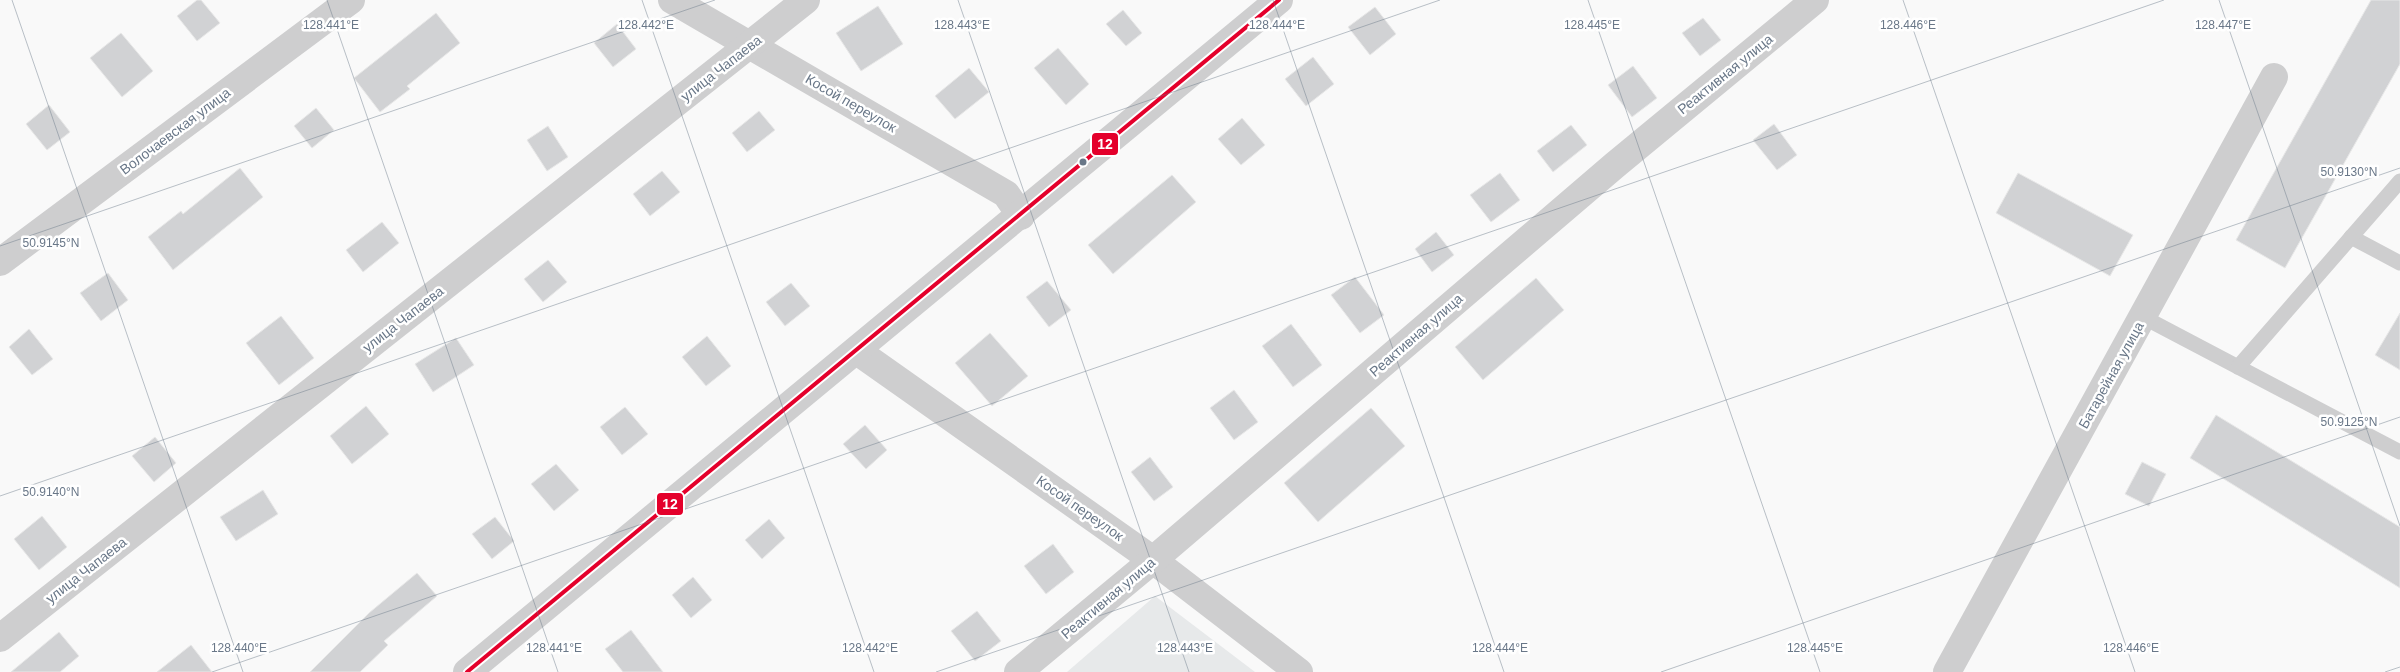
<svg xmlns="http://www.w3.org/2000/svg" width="2400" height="672" font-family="Arial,sans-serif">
	<rect width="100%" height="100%" fill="#f9f9f9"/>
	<polygon fill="#e7e9ea" points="1155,596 1255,672 1067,672"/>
	<g fill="#d1d2d4" stroke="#e8e8e8">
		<polygon points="197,0 201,0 220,23 197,41 177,16"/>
		<polygon points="2371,0 2400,0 2400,64 2285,268 2236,240"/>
		<polygon points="878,6 903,44 861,71 836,33"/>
		<polygon points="1375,7 1396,34 1370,55 1348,27"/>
		<polygon points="1123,10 1142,33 1126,46 1106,24"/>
		<polygon points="436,13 460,43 407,86 410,89 380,112 354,78"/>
		<polygon points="1703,18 1721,40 1700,56 1682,33"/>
		<polygon points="617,24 636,49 613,67 594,43"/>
		<polygon points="121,33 153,71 122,97 90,58"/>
		<polygon points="1058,48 1089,84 1066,105 1034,68"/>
		<polygon points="1313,57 1334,84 1306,106 1285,79"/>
		<polygon points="1633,66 1657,98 1632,117 1608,85"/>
		<polygon points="969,68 989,92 955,119 935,96"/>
		<polygon points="49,105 70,132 47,150 26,124"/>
		<polygon points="316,108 334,130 312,148 294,126"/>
		<polygon points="759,111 775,130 747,152 732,133"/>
		<polygon points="1242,118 1265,145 1241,165 1218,139"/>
		<polygon points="1774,124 1797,155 1777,170 1753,140"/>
		<polygon points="1571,125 1587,145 1553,172 1537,151"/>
		<polygon points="548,126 568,157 547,171 527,140"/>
		<polygon points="240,168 263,197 173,270 148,237 181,211 183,214"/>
		<polygon points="662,171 680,192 650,216 633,194"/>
		<polygon points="1500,173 1520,200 1491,222 1470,195"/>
		<polygon points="2018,173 2133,235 2110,276 1996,213"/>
		<polygon points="1172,175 1196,202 1113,274 1088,245"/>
		<polygon points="382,222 399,243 363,272 346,250"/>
		<polygon points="1436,232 1454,255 1432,272 1415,249"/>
		<polygon points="548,260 567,282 543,302 524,279"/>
		<polygon points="108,273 128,300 101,321 80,293"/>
		<polygon points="1355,277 1384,315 1360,333 1331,295"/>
		<polygon points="1536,278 1564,310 1483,380 1455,347"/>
		<polygon points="1047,281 1071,310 1049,327 1026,297"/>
		<polygon points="791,283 810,306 785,326 766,302"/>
		<polygon points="2400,313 2400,370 2375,355"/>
		<polygon points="281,316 314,358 279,385 246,343"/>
		<polygon points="1291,324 1322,365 1293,387 1262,346"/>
		<polygon points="29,329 53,359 32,375 9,347"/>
		<polygon points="990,333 1028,376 992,406 955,363"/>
		<polygon points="707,336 731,366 706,386 682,357"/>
		<polygon points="456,338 474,365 433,392 415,364"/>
		<polygon points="1234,390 1258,422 1234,440 1210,408"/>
		<polygon points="366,406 389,434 352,464 330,436"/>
		<polygon points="625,407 648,434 622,455 600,427"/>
		<polygon points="1371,408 1405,446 1318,522 1284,483"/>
		<polygon points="2216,415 2400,527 2400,588 2190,458"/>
		<polygon points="865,425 887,450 866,469 843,444"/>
		<polygon points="155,437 176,463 154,482 132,456"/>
		<polygon points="1150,457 1173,487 1154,501 1131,472"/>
		<polygon points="2142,462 2166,474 2149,506 2125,494"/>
		<polygon points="556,464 579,490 554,511 531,484"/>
		<polygon points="263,490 278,514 236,541 220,517"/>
		<polygon points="42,516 67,547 39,570 14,539"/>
		<polygon points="495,517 514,541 492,559 472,534"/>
		<polygon points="769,519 785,538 762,559 745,540"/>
		<polygon points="1053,544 1074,572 1046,594 1024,566"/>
		<polygon points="417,573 437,596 384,641 388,645 360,672 310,672 369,613"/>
		<polygon points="693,577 712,600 691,618 672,595"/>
		<polygon points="977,611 1001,641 975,661 951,631"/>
		<polygon points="631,630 663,672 623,672 605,649"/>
		<polygon points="59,632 79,656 60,672 11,672"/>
		<polygon points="191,645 212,672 157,672"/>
	</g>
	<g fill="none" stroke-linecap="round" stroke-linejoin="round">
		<g stroke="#cececf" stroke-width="15">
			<polyline points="2351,237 2400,263"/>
			<polyline points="2143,317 2400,452"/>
			<polyline points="2238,367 2400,181"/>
		</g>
		<g stroke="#cececf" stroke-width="28">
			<polyline points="672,0 1006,194 1021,216"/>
			<polyline points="0,262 351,0"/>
			<polyline points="857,351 1153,560 1299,672"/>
			<polyline points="0,638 806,0"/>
			<polyline points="467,672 1279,0"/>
			<polyline points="1018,672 1153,560 1615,165 1815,0"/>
			<polyline points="1947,672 2274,77"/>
		</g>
		<g stroke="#fff" stroke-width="8">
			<polyline id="bus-1" points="467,672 1279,0"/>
		</g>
		<use href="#bus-1" stroke="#e4002b" stroke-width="4"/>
	</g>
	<path fill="none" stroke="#697788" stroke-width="1" stroke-opacity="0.45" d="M12,0l231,672M327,0l231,672M642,0l232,672M958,0l231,672M1273,0l231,672M1588,0l232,672M1903,0l232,672M2219,0l181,526M0,246l715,-246M0,496l1440,-496M212,672l1952,-672M936,672l1464,-504M1661,672l739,-255M2385,672l15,-5"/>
	<circle fill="#697788" stroke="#fff" stroke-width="2" cx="1083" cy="162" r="4.5"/>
	<g text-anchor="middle" stroke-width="5" stroke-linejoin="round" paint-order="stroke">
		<g font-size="14" fill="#697788" stroke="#fff">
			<text transform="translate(721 68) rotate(-38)" y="5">улица Чапаева</text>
			<text transform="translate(1725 74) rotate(-39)" y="5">Реактивная улица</text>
			<text transform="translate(851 103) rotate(30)" y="5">Косой переулок</text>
			<text transform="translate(175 131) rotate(-37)" y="5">Волочаевская улица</text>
			<text transform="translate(403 319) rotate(-38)" y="5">улица Чапаева</text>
			<text transform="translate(1416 335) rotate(-41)" y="5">Реактивная улица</text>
			<text transform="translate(2111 375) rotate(-61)" y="5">Батарейная улица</text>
			<text transform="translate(1080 508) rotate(35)" y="5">Косой переулок</text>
			<text transform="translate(86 570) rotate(-38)" y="5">улица Чапаева</text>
			<text transform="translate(1108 598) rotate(-40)" y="5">Реактивная улица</text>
		</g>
	</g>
	<g font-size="12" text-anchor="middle" fill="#697788" stroke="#fff" stroke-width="5" stroke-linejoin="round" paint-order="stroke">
		<text x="2223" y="29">128.447°E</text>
		<text x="331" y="29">128.441°E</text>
		<text x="646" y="29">128.442°E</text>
		<text x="962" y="29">128.443°E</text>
		<text x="1277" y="29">128.444°E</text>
		<text x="1592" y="29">128.445°E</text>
		<text x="1908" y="29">128.446°E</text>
		<text x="2349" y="176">50.9130°N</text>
		<text x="51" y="247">50.9145°N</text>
		<text x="2349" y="426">50.9125°N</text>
		<text x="51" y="496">50.9140°N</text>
		<text x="239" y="652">128.440°E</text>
		<text x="554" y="652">128.441°E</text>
		<text x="870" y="652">128.442°E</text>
		<text x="1185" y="652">128.443°E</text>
		<text x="1500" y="652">128.444°E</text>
		<text x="1815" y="652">128.445°E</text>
		<text x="2131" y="652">128.446°E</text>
	</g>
	<g stroke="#fff" stroke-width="2">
		<rect x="1091" y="132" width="28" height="24" rx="5" fill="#e4002b"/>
		<rect x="656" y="492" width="28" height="24" rx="5" fill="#e4002b"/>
	</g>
	<g font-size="14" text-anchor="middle" font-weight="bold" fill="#fff">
		<text x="1105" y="149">12</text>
		<text x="670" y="509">12</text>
	</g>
</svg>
